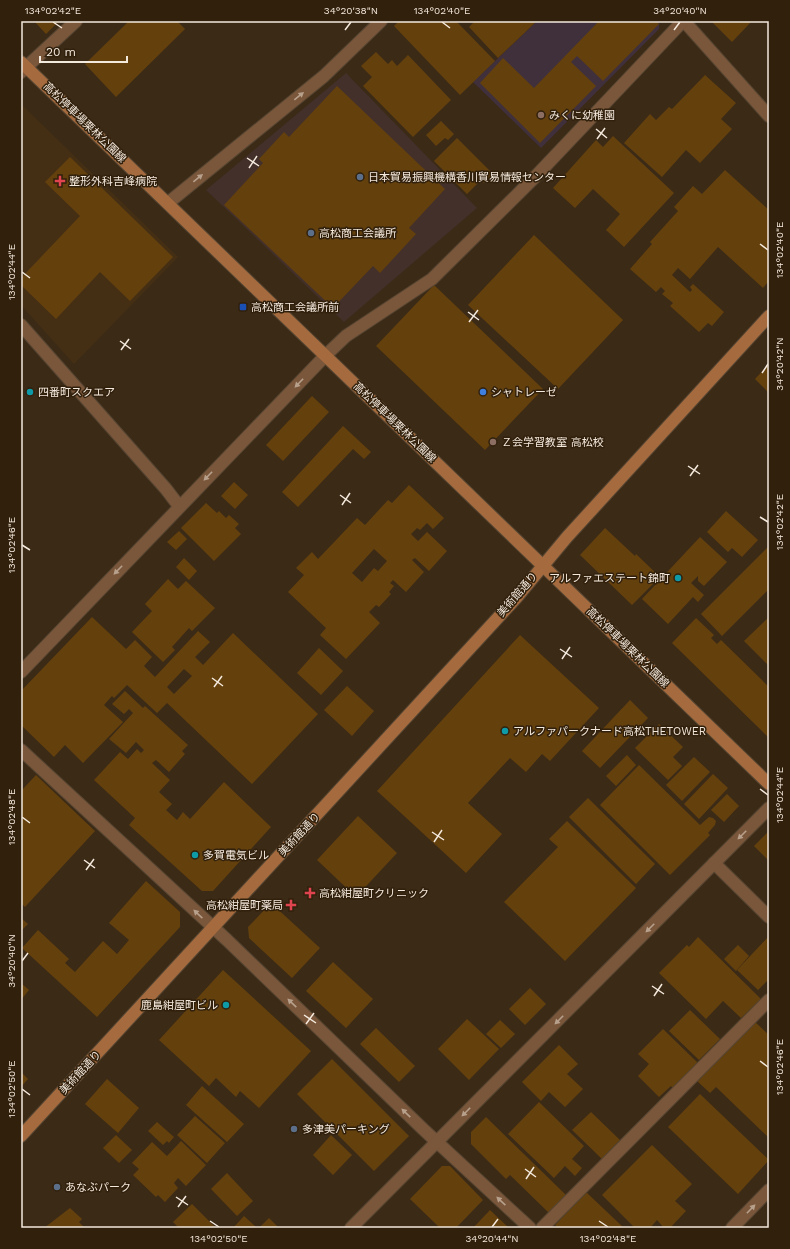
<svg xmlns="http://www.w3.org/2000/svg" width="790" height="1249" font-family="'Work Sans','Noto Sans JP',sans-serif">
	<rect width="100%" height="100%" fill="#3b2a16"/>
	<polygon fill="#43302a" points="346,73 477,208 344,322 206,190"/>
	<polygon fill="#452f14" points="21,104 178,257 74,364 21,305"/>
	<polygon fill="#3f303c" points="537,21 659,21 659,29 541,148 473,82"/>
	<g fill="#64400d" fill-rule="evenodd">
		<polygon points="34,21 59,21 46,34"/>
		<polygon points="129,21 177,21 185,29 116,97 85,64"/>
		<polygon points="399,21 456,21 495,61 460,95 394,26"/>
		<polygon points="475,21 537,21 498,58 469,27"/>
		<polygon points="599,21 656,21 659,24 603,81 577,56 571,62 596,86 540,143 480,83 503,58 534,88"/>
		<polygon points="711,21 752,21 732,42"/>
		<polygon points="376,52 388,64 392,60 397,66 408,55 451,100 413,137 363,86 372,77 361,66"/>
		<polygon points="705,75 736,103 721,119 732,129 700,163 686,150 662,177 624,143 650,114 656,120 669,107 672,109"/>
		<polygon points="337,86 445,189 409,228 416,234 380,273 373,266 333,308 224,205 263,163 259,159 284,132 289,137"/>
		<polygon points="441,121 454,134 448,140 445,138 436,146 426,135"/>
		<polygon points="613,136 674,193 624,247 606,230 620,214 593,189 575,208 553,188 596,140 603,147"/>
		<polygon points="457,138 493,174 484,183 481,180 467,194 434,161"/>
		<polygon points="70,157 173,257 130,301 100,272 56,319 21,285 21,278 80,216 45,182"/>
		<polygon points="725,170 769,210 769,281 763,288 718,247 690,279 678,268 672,275 690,292 692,290 690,287 693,284 724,312 712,326 708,323 699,332 670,306 673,303 662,294 665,291 661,287 656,292 630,269 652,244 650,242 678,211 674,207 693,186 702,194"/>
		<polygon points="534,235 623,320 558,389 468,305"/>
		<polygon points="434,285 543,389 485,450 376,346"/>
		<polygon points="769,364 769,393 755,379"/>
		<polygon points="312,396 329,412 283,461 266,445"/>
		<polygon points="343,426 371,452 364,459 353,449 298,507 282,492"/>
		<polygon points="234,482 248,495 235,509 221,496"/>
		<path d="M409,485l35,33 -11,11 -6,-6 -7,7 -3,-2 -6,6 7,7 9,-9 20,19 -18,20 -14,-13 -3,2 12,12 -18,20 -13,-12 -3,3 4,3 -5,6 2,2 -12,13 -3,-2 -7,7 11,11 -34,36 -26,-24 6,-7 -38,-36 16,-17 -8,-7 16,-16 6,7 39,-41 8,7 23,-25 4,3zM374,549l13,12 -9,10 -4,-3 -12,14 -10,-9z"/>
		<polygon points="206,503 217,513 219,511 226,518 229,515 239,524 235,528 241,534 214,561 181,528"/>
		<polygon points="726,511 758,540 742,557 732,548 728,552 707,532"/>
		<polygon points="605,528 635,556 636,554 660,577 632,605 580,555"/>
		<polygon points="179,531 187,539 176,550 167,542"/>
		<polygon points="700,537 727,562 704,586 698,581 698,576 691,583 704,595 698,602 693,597 668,624 642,599"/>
		<polygon points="769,546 769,589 722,636 701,614"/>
		<polygon points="184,558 197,571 189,580 176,567"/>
		<polygon points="168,579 178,589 186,581 215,608 192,631 189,628 172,647 175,650 163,662 132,632 152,611 145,604"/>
		<path d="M92,617l34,32 9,-9 17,17 -8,9 11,11 43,-46 12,11 -15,15 8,8 30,-32 85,81 -66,70 -85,-81 -10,10 -30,-28 -13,13 -2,-2 -8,9 19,17 -40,41 -18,-18 -11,12 -33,-32v-34zM184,669l8,7 -18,18 -7,-7z"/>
		<polygon points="769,617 769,666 744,641"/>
		<polygon points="696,618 714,635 711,638 717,644 721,640 769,687 769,738 672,643"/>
		<polygon points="520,635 599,708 550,761 542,754 526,772 510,758 468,803 502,834 466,873 377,791"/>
		<polygon points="319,648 343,671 321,695 297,673"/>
		<polygon points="347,686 374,711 352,736 324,710"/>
		<polygon points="125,691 143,708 145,706 188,745 182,751 185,754 169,772 156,760 152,763 170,780 159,792 172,804 166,810 177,820 183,812 190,819 224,782 271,827 213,891 202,891 129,825 135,818 94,780 120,752 128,759 137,749 141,753 144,750 136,742 126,753 109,739 133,713 129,709 124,714 112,704"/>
		<polygon points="630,700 648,718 600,768 582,751"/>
		<polygon points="659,724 683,747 673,757 682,766 668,780 635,748"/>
		<polygon points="627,755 636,765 616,786 606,776"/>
		<polygon points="694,757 710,772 682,801 666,785"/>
		<polygon points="639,765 700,825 709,817 713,818 716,821 715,825 708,833 710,835 670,875 600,805"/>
		<polygon points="713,774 728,788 699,819 684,804"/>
		<polygon points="36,775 95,831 25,907 21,903 21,791"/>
		<polygon points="727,794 739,806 724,822 711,810"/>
		<polygon points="588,798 655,864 636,884 569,817"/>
		<polygon points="358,816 397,853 356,897 317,860"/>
		<polygon points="567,821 636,888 565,961 504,902 558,847 549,839"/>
		<polygon points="769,831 769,861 754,846"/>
		<polygon points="146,881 180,912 180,927 97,1017 22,948 38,930 69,959 65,963 75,972 103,941 117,954 129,940 109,923"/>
		<polygon points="271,903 320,948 292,978 249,938 248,927"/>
		<polygon points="21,918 28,924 21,931"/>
		<polygon points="769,936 769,981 768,980 758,990 737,970"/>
		<polygon points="698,937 761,999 741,1018 723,1001 706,1019 659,973 687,945 689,947"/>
		<polygon points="738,945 749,956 736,971 724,959"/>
		<polygon points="333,962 373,999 346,1028 306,991"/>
		<polygon points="223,970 311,1051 259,1108 240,1091 236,1097 216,1078 209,1086 159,1040"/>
		<polygon points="21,983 29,990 21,1000"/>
		<polygon points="530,988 546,1004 525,1025 509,1009"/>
		<polygon points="690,1010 720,1039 699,1060 669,1031"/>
		<polygon points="467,1019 499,1049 469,1080 438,1049"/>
		<polygon points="500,1020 515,1034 501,1048 486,1034"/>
		<polygon points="754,1021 769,1035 769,1138 716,1087 710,1093 697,1081"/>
		<polygon points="376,1028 415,1066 399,1082 360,1044"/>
		<polygon points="663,1029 699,1064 674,1090 671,1086 659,1097 638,1076 649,1064 638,1054"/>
		<polygon points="559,1045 578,1064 567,1074 583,1089 565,1107 549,1092 541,1101 522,1082"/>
		<polygon points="332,1059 409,1136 374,1171 297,1094"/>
		<polygon points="21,1072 28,1079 21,1087"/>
		<polygon points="107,1079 139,1108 118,1133 85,1104"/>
		<polygon points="202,1086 244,1124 227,1142 186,1105"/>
		<polygon points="700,1094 769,1160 738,1194 668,1127"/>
		<polygon points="539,1102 584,1146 572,1159 582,1168 575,1176 565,1166 554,1178 508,1134"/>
		<polygon points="591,1112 620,1140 602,1159 572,1130"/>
		<polygon points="195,1116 225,1143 207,1163 177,1135"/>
		<polygon points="486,1117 566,1195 549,1213 510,1175 506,1179 471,1144 471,1132"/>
		<polygon points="157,1122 174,1137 169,1143 167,1141 163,1145 148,1131"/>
		<polygon points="116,1135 132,1150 119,1163 103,1148"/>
		<polygon points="331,1135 352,1155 333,1175 313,1155"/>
		<polygon points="181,1141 206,1165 186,1186 178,1178 174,1183 178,1188 165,1202 158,1195 156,1197 133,1175 139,1169 132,1163 152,1142 167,1156"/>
		<polygon points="652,1145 692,1184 675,1201 686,1211 670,1228 664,1228 657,1220 650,1228 635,1228 602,1195"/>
		<polygon points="442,1166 450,1166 483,1200 456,1228 440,1228 410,1199"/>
		<polygon points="227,1173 253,1201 237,1216 211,1189"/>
		<polygon points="586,1192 624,1228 558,1228 555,1225"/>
		<polygon points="192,1204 216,1228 179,1228 173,1222"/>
		<polygon points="70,1208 82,1219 79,1222 85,1228 44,1228"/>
		<polygon points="490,1210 509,1228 473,1228"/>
		<polygon points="244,1216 256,1227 233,1228"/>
		<polygon points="269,1218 279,1228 259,1228"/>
	</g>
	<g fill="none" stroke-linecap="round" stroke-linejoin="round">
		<g stroke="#554532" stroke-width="14">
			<g id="lane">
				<polyline points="714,863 769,917"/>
				<polyline points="542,1228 769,1000"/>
			</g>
		</g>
		<g stroke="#554532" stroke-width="14">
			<g id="street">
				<polyline points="684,21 769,116"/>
				<polyline points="21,72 76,21"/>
				<polyline points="168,203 324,76 381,21"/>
				<polyline points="21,325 166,489 179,506"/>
				<polyline points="21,672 326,355 346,336 432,279 535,177 683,21"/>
				<polyline points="21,750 227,940 424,1130 530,1228"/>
				<polyline points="351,1228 769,808"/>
				<polyline points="732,1228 769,1190"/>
			</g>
		</g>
		<g stroke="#554532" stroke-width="14">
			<g id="secondary">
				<polyline points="21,62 769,784"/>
				<polyline points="21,1136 517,597 567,537 769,316"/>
			</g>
		</g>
		<use href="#lane" stroke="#7a563a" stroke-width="12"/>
		<use href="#street" stroke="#7a563a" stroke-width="12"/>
		<use href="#secondary" stroke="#a56b3e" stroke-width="12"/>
	</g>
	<defs><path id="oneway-solid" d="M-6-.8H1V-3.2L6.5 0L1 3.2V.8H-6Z"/></defs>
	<g fill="#b7a08c">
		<use href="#oneway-solid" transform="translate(299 96) rotate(-39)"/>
		<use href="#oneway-solid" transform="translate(198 178) rotate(-39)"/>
		<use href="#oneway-solid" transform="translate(299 383) rotate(134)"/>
		<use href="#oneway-solid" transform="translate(208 476) rotate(134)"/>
		<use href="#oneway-solid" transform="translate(118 570) rotate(134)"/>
		<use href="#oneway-solid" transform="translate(742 835) rotate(135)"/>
		<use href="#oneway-solid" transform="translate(198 914) rotate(-137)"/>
		<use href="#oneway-solid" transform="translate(650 928) rotate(135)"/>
		<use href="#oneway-solid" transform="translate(292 1003) rotate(-136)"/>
		<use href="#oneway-solid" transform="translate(559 1020) rotate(135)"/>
		<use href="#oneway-solid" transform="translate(466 1112) rotate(135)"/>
		<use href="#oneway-solid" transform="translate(406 1113) rotate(-136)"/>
		<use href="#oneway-solid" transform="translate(501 1201) rotate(-137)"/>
		<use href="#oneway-solid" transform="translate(751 1209) rotate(-46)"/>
	</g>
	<path fill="none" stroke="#f4e9dd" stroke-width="1.5" d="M53,22l9,6M442,22l8,6M345,30l6,-8M674,30l6,-8M596,129l11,9M597,139l8,-11M247,158l12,8M249,168l8,-12M760,244l8,6M22,272l8,6M468,312l11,8M469,322l9,-12M120,341l11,8M121,350l8,-11M762,373l6,-9M688,466l12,8M690,476l8,-11M340,495l11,8M342,505l8,-12M760,517l8,5M22,545l8,5M560,649l12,8M562,659l8,-12M212,678l11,8M214,687l8,-11M760,789l8,6M22,817l8,6M432,832l12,8M434,842l8,-12M84,860l11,8M86,870l8,-11M22,961l6,-8M652,986l12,8M654,996l8,-12M304,1015l12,8M306,1024l8,-11M760,1061l8,6M22,1089l8,6M525,1169l11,8M526,1179l8,-12M176,1197l12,8M178,1207l8,-11M210,1221l9,6M599,1221l9,6M492,1227l6,-8"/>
	<g fill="#8d6e63" stroke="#31200c" stroke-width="1.5">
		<circle cx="541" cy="115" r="4"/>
		<circle cx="493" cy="442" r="4"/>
	</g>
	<g fill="#5c6f8a" stroke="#31200c" stroke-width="1.5">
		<circle cx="360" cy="177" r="4"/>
		<circle cx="311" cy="233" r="4"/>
		<circle cx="294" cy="1129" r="4"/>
		<circle cx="57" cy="1187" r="4"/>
	</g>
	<g fill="#e0444e" stroke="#31200c" stroke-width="1.5">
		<path d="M58 175h4v4h4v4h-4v4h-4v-4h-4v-4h4z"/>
		<path d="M308 887h4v4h4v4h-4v4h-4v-4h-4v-4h4z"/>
		<path d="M289 899h4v4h4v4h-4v4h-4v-4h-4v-4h4z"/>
	</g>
	<rect fill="#1a4fb4" stroke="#31200c" stroke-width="1.5" x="239" y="303" width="8" height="8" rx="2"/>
	<g fill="#0f9aa8" stroke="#31200c" stroke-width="1.5">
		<circle cx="30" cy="392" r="4"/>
		<circle cx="678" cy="578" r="4"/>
		<circle cx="505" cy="731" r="4"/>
		<circle cx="195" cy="855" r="4"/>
		<circle cx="226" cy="1005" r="4"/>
	</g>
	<circle fill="#3f7fe0" stroke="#31200c" stroke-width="1.5" cx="483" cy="392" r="4"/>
	<g text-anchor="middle" stroke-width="3" stroke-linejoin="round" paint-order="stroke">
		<g font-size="11" fill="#f4e9dd" stroke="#31200c" text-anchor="start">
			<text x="549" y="119">みくに幼稚園</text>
			<text x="368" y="181">日本貿易振興機構香川貿易情報センター</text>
			<text x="69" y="185">整形外科吉峰病院</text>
			<text x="319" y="237">高松商工会議所</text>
			<text x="251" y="311">高松商工会議所前</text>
			<text x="38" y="396">四番町スクエア</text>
			<text x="491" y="396">シャトレーゼ</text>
			<text x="501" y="446">Ｚ会学習教室 高松校</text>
			<text x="670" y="582" text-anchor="end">アルファエステート錦町</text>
			<text x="513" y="735">アルファパークナード高松THETOWER</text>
			<text x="203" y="859">多賀電気ビル</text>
			<text x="319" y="897">高松紺屋町クリニック</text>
			<text x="283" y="909" text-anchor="end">高松紺屋町薬局</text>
			<text x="218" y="1009" text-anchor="end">鹿島紺屋町ビル</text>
			<text x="302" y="1133">多津美パーキング</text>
			<text x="65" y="1191">あなぶパーク</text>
		</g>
		<g font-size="11" fill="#f4e9dd" stroke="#31200c">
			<text transform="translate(85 122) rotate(44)" y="4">高松停車場栗林公園線</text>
			<text transform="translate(395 422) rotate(44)" y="4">高松停車場栗林公園線</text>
			<text transform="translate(517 594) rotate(-49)" y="4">美術館通り</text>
			<text transform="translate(628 647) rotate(44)" y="4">高松停車場栗林公園線</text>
			<text transform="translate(299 834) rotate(-47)" y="4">美術館通り</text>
			<text transform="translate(80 1072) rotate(-47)" y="4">美術館通り</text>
		</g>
	</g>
	<rect width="790" height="1249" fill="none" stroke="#31200c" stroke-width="44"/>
	<path d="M40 56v6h87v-6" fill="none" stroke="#f4e9dd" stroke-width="2"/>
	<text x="46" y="56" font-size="12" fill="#f4e9dd" stroke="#31200c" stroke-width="3" paint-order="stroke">20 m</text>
	<rect x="22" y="22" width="746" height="1205" fill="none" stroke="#f4e9dd" stroke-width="1.5"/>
	<g font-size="10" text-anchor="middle" fill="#f4e9dd">
		<text x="53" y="14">134°02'42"E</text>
		<text x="351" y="14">34°20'38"N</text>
		<text x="442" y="14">134°02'40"E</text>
		<text x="680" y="14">34°20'40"N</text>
		<text transform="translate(779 250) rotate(-90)" y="4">134°02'40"E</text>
		<text transform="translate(11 272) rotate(-90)" y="4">134°02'44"E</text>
		<text transform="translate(779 364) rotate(-90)" y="4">34°20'42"N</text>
		<text transform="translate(779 522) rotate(-90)" y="4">134°02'42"E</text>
		<text transform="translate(11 545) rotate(-90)" y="4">134°02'46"E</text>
		<text transform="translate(779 795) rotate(-90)" y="4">134°02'44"E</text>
		<text transform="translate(11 817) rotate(-90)" y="4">134°02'48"E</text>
		<text transform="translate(11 961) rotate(-90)" y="4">34°20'40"N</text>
		<text transform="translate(779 1067) rotate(-90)" y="4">134°02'46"E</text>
		<text transform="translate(11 1089) rotate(-90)" y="4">134°02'50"E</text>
		<text x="219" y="1242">134°02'50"E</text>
		<text x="492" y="1242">34°20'44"N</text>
		<text x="608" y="1242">134°02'48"E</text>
	</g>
</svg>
